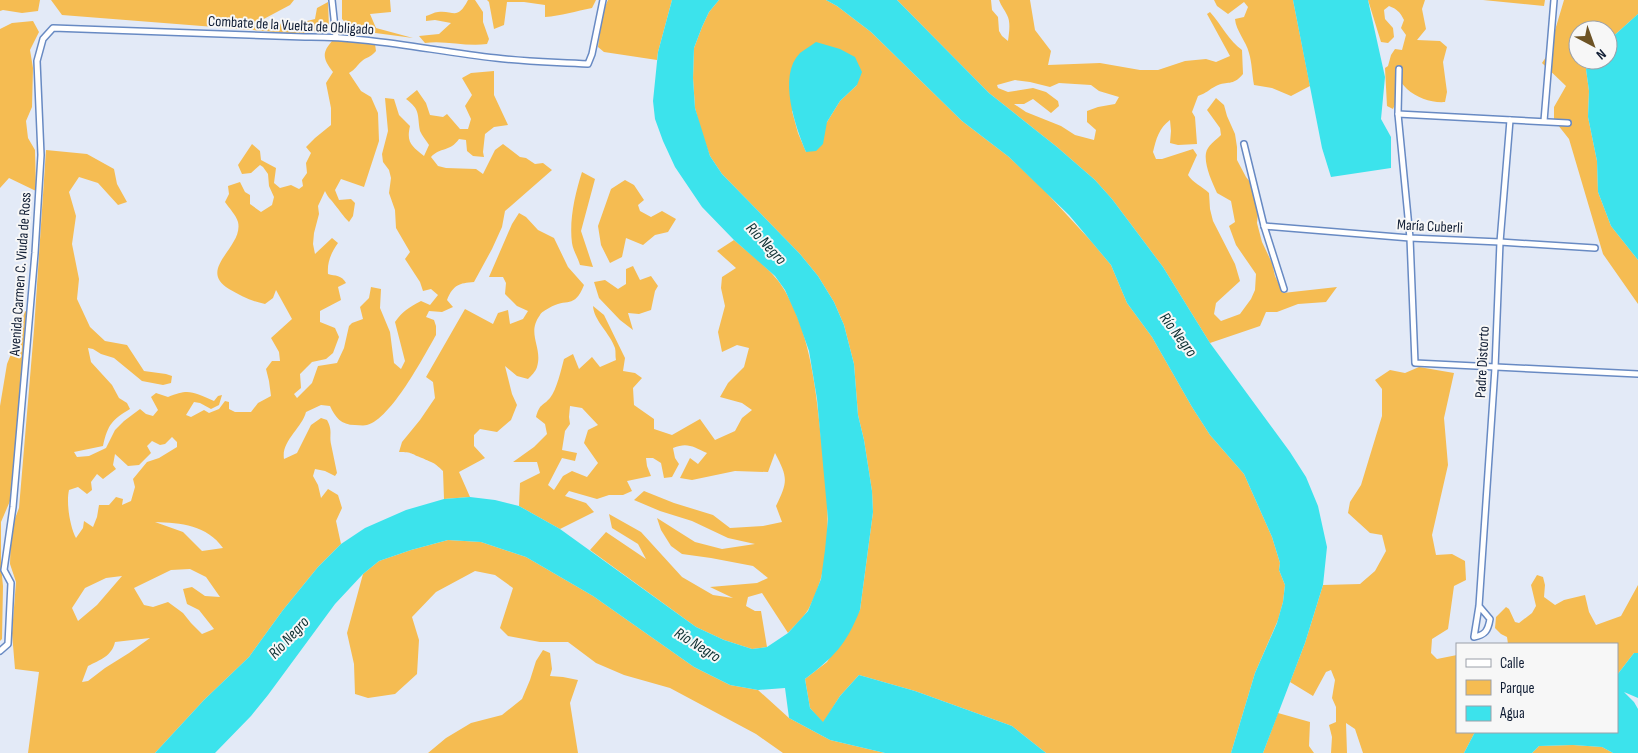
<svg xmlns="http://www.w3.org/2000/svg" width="1638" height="753" font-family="'Sofia Sans Condensed',sans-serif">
	<rect width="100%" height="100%" fill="#e3eaf7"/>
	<g fill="#f5bc52" fill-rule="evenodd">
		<polygon points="0,0 40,0 38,11 22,13 3,10 0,11"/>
		<polygon points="51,0 294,0 290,5 260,21 291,25 315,19 317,8 328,2 329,28 302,34 62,15"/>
		<polygon points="342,0 390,0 391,12 370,14 376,28 413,38 353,30 342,19"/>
		<path d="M468,0h7l8,12v10l6,17 -2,5c-21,3 -42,-4 -62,-1l-6,-7 20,-2 12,-11 -16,-3 -9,1v-5c4,-1 8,-4 12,-4 16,-2 19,9 30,-12z"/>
		<path d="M487,0h109l-4,8c-16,3 -31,8 -47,9v-12l-21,-3h-17l-3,23 -10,4 -5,-27z"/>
		<polygon points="608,0 672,0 658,52 657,60 604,52 598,47 603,11"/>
		<path d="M719,0h107l11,6 34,26 91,89 47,36 34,32 48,52 20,24 16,38 25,34 40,70 18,28 34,39 28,63 8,26 -1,7 6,15 -2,17 -5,18 -23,53 -24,80h-185l-34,-27 -97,-35 -56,-16 -19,21 -17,27 -13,-15 -5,-29 22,-17 33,-52 13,-98 -1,-21 -8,-51 -6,-25 -4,-51 -10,-39 -10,-23 -16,-26 -18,-22 -78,-80 -12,-18 -9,-25 -6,-23 -2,-30 1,-30 8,-21 7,-15zM857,85l-17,16 -13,21 -21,30 -8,-19 -6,-22z"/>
		<path d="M897,0h94l1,10 6,7 1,14 3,5 6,5c1,-8 3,-19 -1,-26 -2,-5 -6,-9 -8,-15h31l5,30 16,21 -3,14 52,-2 40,7h18l27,-9 21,-2 10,3 14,-6 -23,-42 3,-2c11,12 19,29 32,38l1,24c-11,13 -15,6 -27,12 -8,4 -9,7 -18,10l-6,16 3,5 2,27 -19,1 -8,-2 1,-12 -1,-11c-11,8 -14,19 -17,32l3,7h6l31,-10 4,6 -9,20c4,7 15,12 21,18l1,16 3,12 22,43 5,17 -24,22 -2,11 7,7 19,-7 11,-15 4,-9 1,-16 -20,-29 -7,-19 6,-4 -4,-21 -14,-8c-5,-11 -13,-28 -11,-40 1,-7 10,-13 15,-18l-1,-7 -13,-18 9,-12 8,7 3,11 8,18 2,13v13l9,17 9,11 4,16 -2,19 5,19 10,21 3,13 8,17 54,-6 -11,15 -28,2 -21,8h-11l-6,14 -50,17 -47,-76 -51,-68 -17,-19 -38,-33 -68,-54zM1015,80l15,2 20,5 9,-4 32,2 8,6 20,6 -4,7 -17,3 -11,4v11l9,8 -2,10 -19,-5 -14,-9 -35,-14 -12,-8h10l9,-5 18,14 8,-7 -1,-5 -12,-9 -13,-4 -25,4 -10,-4 -1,-3z"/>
		<path d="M1214,0h79l17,86 -19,10 -19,-8 -18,-3c-2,-11 -2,-22 -5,-32 -3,-12 -13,-22 -14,-34l9,-2 4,-10 -4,-5 -16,12 -11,-8z"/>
		<path d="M1368,0h57l-3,9 4,20 -9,11 23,1 7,6 -4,15 4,30 -2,10c-13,1 -28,-4 -38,-13 -4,-4 -7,-8 -11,-12v25l-3,7 -6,-3 -2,-38 3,-2 3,-11 4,-6 7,1 4,-15 -5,-7 3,-8c-4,-8 -7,-11 -15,-14l-5,4 1,9 8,9 1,9 -6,6 -7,-1z"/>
		<polygon points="1483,0 1545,0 1544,6"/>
		<polygon points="1564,0 1638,0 1638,14 1608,41 1608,30 1578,30 1578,60 1593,60 1586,69 1589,91 1588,117 1597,161 1598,192 1611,226 1638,260 1638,304 1603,254 1569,139 1554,120 1554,107 1566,86 1542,63 1552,48 1553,37"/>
		<polygon points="33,21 39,32 30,50 33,68 32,107 26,121 28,138 35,150 36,191 9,178 0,188 0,29 12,23"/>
		<path d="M333,40l42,4 1,7c-6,7 -10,6 -14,10 -6,5 -6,8 -13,12l12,18 10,6 7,16 1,28 -15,46 -23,-8 -6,11 4,10 12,-1 4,4 -2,13 -4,6c-6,-6 -9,-11 -14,-17 -4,-6 -7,-7 -10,-14l-7,15 1,8 -5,19 -1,11 2,10 17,-16 6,5c-7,10 -11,19 -10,31 7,2 14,1 18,9l-8,4 3,13 -21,11v11l15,6 4,9 -6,16 -7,6 -14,3 -12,12 1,14 -7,6 3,4 15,-15 6,-17 19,-3 7,-15 5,-22 3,-3 11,-4 -3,-12 9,-9 2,-11 10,2 -1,19 10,24 4,31 7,6 4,-8 -10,-39c7,-10 14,-15 26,-21l9,4 8,-10 -7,-6 -8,2 -3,-9 -15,-23 5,-7 -14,-24 -1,-18 -6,-17 2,-15 -2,-8 -6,-8 -1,-8 6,-23 -3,-33 9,1 5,16 11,11c-4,17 2,20 14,30l5,-11c-3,-5 -7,-9 -9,-14 -3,-16 1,-21 -14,-32l11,-9 9,13 4,12 13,2 4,-3 13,15h8l3,-10 -6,-13 7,-11 -10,-17 9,-5 23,-2v24l14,30 -14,2 -9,7 -2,18 1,5 -11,-1 -6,-5 -1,-11 -7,-1c-9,13 -19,8 -28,18l7,9 8,2 30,1 7,5 12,-24 8,-6 17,13 6,1 9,6 8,-1 9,7 -47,41 -3,16 -10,22 -18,33c-15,1 -21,3 -27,18l6,7 -11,5 -13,-1 -3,6 8,3 2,6v9c-12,21 -45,84 -69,90 -4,1 -8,0 -12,0 -14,0 -20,-8 -25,-19l-9,-1 -15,7c-4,16 -25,29 -22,47l13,-6 14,-28 10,-7 6,2c6,11 2,14 4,24 2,10 4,19 6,29l-2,3 -10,-5 -10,-2 -2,7 5,9 3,13 7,-9 10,6 4,13 -6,13 5,23 -23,23 -35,43 -34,47 -45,43 -49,53h-127l11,-81 -24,-3 -3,-36 4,-51 -6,-18 1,-35 8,-21 15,-178 12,-180 41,4 27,15 3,15 10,18 -9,3 -20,-22 -19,-6 -10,15 7,24 -4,28 7,35 -2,20 13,28 15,14 22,4 17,26 22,3 6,2 -1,7 -8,2 -21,-4 -28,-23 -13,-4 -8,-5 -5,-1 3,14 21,23 7,13 8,5 3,6c-18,11 -22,15 -27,37l-29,6 3,5 12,-1 17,-8 9,-18 9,-9 16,-12 6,5 7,2 5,-6 -7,-13 5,-4 12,4c21,-9 25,-5 46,4l4,-5 4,-1 -3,10 -8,4 -11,-6 -6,-1 -8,13 5,2 13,-7 5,3 10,-4 6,-8 4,1v7l6,3h16l7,-9 13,-7 -2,-15 -3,-12 6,-8h8l-1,-9 -8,-14 21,-19 -16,-29 -3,8 -8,6c-14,-3 -24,-8 -36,-15 -33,-20 15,-42 9,-67 -2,-7 -9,-14 -13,-20l4,-8 -1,-8 12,-4 5,10 5,3v9l11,8 11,-7 2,-8 -5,-11 -1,-12 -5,-7 -3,-2 -9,8 -9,1 -4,-9 14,-21 8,7 1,9 15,8 -2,15 6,5 11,-3 8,4 4,-3 -1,-6 5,-7 -1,-10 5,-10 -5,-6 9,-9 16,-13v-17l-5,-25 7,-11c-10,-13 -12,-19 0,-32zM172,437l5,5v5l-18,11 -12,4 -14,17 2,8 -4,14 -9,4 1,-6 -7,-2 -7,8h-10l-2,12 -4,10 -9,-6 -1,7 -7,10c-6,-11 -10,-35 -7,-48l9,-3 9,7 5,-4 -1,-8 6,-8 6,5 13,-10 -3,-4 2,-11 13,12 11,-1 12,-12 -4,-7 5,-5 8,4 5,-1zM155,522c26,1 52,3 68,26l-21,3 -19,-19zM190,569l16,8 14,20 -15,-1 -13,-9 -9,2 4,15 12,6 15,19 -12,5 -11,-11 -8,-10 -15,-11 -15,5 -9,-2 -10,-17 37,-18zM122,576l-25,29 -19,16 -6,-13 13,-20 21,-10zM150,638l-21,15 -24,15 -17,13 -6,1 6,-16c12,-6 24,-10 27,-24z"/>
		<path d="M582,172l13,7 -14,52 12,36 -13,-2c-2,-7 -7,-15 -8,-22 -3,-23 3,-49 10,-71z"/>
		<polygon points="625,180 634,185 644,200 638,205 640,211 651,217 662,211 676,219 668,232 655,235 643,245 626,238 622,257 610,263 601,245 598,226 611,189"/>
		<path d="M519,213l7,4 12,13 16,8 14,29 16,18c-10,25 -17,12 -35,23 -3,2 -8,4 -9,7 -14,19 3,32 -3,52 -1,4 -6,9 -9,12l-11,-3 -12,-10 7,28 5,11 -6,15 -14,12 -17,-3 -6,6v11l11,12 -26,14 11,25 -26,2 -1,-28c-9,-9 -10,-8 -21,-13 -11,-4 -9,-6 -23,-6l3,-10 18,-22 15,-22 -2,-16 -7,-5 39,-68 28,15 5,-11 10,-3 2,14 13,-5 5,-8 -11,-5 -12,-12 1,-11 -3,-6h-14l23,-53z"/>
		<path d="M734,240c18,16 40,31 51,51 27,47 31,102 37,155 5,43 10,89 -1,132 -3,10 -8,23 -13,32 -5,8 -14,16 -20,23l-26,-40 -14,4 -2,9 9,5h6l6,36 -15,2 -28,-9 -28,-13 -106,-77 16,-18 40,27 -8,-15 -26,-16 -3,-14 32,18 41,45 31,18 20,3 -23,-11 47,-4 11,-5 -15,-12 -42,-8 -29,-4 -11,-8 -10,-16 -4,-12 38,24 27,7 33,-5 -27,-6 -36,-17 -32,-10 -26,-11 10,-9 30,12 39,12 17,13 33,-2 19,-4 -6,-16c12,-25 12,-28 -1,-53l-7,19 -33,-1 -43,9 -12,-2 10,-20 8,6 9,-11c-14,-6 -19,-11 -34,-5l2,10 4,6 -7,13 -8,1 -3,-15 -8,-5h-7l1,8 4,10 -24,5 5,10 -9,4h-14l-12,4 -28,-8 -4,5 21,7 8,9 -34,17 -41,-23 1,-23 20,-10 -3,-11h-24l21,-15 13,-13 -2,-10 -9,-7c4,-14 6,-10 14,-19 7,-9 11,-28 14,-39l9,-5 6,15 13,-12 8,10 16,-7c-1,-4 0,-8 -1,-12 -5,-15 -21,-27 -22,-42l11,9 21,43 -2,13 12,2 7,5 -9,10 1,17 20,14v10l18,6 28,-16 15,21 20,-9 7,-13 10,-8 -10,-7 -22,-6 8,-14 16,-16 5,-19 -12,-3 -15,7 -4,-20 7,-26 -4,-18 1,-11 14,-9 -19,-17zM570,406l12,2 16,17 -10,5 -4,13 14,20 -11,14 -15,-6 -9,5 -9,14 -6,-5 14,-27 13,3 2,-8 -15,-3 3,-19 5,-7 -1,-7z"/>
		<polygon points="633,266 640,280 651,276 658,286 655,291 651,310 639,314 628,313 633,330 620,320 599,298 594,282 605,280 618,289 626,284 626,269"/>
		<polygon points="25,311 28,313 10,501 1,522 1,566 3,586 2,639 0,641 0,406 7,364 17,339"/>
		<polygon points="1419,367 1454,373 1444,418 1448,465 1432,535 1436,555 1452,554 1465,561 1466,580 1454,586 1448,629 1432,639 1431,653 1437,659 1457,655 1457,732 1475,732 1464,753 1363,753 1355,729 1346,723 1347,753 1331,753 1332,737 1329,725 1336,722 1336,707 1332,698 1335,680 1331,670 1326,672 1313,696 1290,682 1305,643 1323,585 1360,584 1375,571 1386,551 1382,535 1370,533 1348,513 1350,502 1361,485 1382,416 1382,389 1375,380 1390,370 1405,373"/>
		<polygon points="448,540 481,542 526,557 593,596 694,667 730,685 758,690 789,718 830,740 885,753 783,753 756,734 670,688 624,675 596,663 568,642 540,642 508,636 500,628 513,588 495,575 475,571 436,592 412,617 419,640 417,674 395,694 368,698 355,694 354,664 347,633 363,574 379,561 411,550"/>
		<polygon points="1537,575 1543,577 1545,585 1544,597 1555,605 1564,600 1585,595 1589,612 1596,625 1621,616 1638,585 1638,653 1634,653 1617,675 1617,644 1508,644 1507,637 1501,634 1495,628 1496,617 1506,607 1509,609 1515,622 1519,623 1532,613 1536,606 1531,585"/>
		<polygon points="543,650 550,653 552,669 550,676 563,677 578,680 570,703 578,753 428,753 446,738 471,723 502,715 522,699 530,680 536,661"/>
		<polygon points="1278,713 1310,722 1309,746 1314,753 1263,753"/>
		<polygon points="1573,745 1602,747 1613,753 1532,753 1539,746"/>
	</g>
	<g fill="#3ce3ec">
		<path d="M672,0h47l-10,12 -7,15 -8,21 -1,30 2,30 15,48 12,18 78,80 18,22 16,26 10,23 10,39 4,51 6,25 8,51 1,21 -13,98c-14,35 -26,47 -55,69l5,29 13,14 17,-26 19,-21 56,16 97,35 34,27h-161l-55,-13 -41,-22 -4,-30 -27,2 -28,-5 -36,-18 -101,-71 -67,-39 -45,-15 -33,-2 -37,10 -32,11 -16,13 -28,30 -67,91 -17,21 -36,37h-60l49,-53 45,-43 34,-47 35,-43 23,-23 24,-16 41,-18 38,-11 26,-2 25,3 24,6 41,23 136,98 28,13 28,9 15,-2 21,-14 20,-22 13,-32 4,-29 3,-31 -11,-120 -8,-48 -12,-34 -12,-27 -10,-14 -41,-36 -32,-33 -27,-40 -12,-26 -8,-22 -2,-18 5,-49z"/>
		<polygon points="826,0 897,0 989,93 1057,147 1095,180 1112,199 1163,267 1210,343 1290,452 1306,477 1318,506 1327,547 1323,585 1305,643 1263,753 1231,753 1255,673 1277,623 1283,602 1285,585 1279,570 1280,563 1272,537 1244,474 1210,435 1192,407 1152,337 1127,303 1111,265 1069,215 1009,157 962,121 871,32 837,6"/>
		<polygon points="1293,0 1368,0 1385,77 1381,119 1391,137 1391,168 1331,177 1322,148"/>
		<polygon points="1638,14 1638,260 1611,226 1598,192 1597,161 1588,117 1589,91 1586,69 1593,60 1608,60 1608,41"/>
		<path d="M816,42l24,7 15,8 7,15 -5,13 -17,16 -13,21 -4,22 -7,7 -10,1c-10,-24 -29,-76 -6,-99 5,-4 11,-7 16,-11z"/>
		<polygon points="1634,653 1638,653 1638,698 1624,692 1634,702 1638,709 1638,753 1613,753 1602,747 1573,745 1539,746 1532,753 1464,753 1475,732 1617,732 1617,675"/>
	</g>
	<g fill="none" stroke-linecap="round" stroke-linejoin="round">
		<g stroke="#688ac3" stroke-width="8">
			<g id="street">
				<polyline points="332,0 336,37"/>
				<polyline points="1399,69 1398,114 1410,238 1415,363 1638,374"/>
				<polyline points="1398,114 1568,123"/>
				<polyline points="1544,121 1554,0"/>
				<polyline points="1244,144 1264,226 1284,289"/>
				<polyline points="1264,226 1410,238 1500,242 1595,248"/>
				<path d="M1479,606l11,13c-2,12 -5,16 -16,18l5,-31 16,-238 5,-126 10,-122"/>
				<path d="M0,651l8,-7 3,-61 -7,-13 9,-63 22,-254 6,-98 -4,-94 6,-22 10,-11 252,9c64,-1 127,14 191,21 30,4 61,4 92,6l4,-10 11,-54"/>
			</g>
		</g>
		<use href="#street" stroke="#fff" stroke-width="5"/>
	</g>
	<g text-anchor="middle" stroke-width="4" stroke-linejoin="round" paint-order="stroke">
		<g font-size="15" fill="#101d34" stroke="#f7f7f7">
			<text transform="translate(291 25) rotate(3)" y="5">Combate de la Vuelta de Obligado</text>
			<text transform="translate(1430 226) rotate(3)" y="5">María Cuberli</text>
			<text transform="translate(20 274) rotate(-86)" y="5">Avenida Carmen C. Viuda de Ross</text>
			<text transform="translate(1482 362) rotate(-87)" y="5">Padre Distorto</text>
		</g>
		<g font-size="16" font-style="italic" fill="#0d2f31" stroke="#f7f7f7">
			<text transform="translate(767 243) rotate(47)" y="6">Río Negro</text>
			<text transform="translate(1179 334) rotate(53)" y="6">Río Negro</text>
			<text transform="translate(288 637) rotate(-47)" y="6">Río Negro</text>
			<text transform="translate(698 644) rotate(32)" y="6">Río Negro</text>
		</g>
	</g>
	<rect x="1456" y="643" width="162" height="90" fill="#f7f7f7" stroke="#9ba0a9"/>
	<rect x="1466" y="659" width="25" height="8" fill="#ffffff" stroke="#9ba0a9"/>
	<text x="1500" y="668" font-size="15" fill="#101d34">Calle</text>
	<rect x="1466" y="680" width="25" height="15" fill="#f5bc52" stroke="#9ba0a9"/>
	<text x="1500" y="693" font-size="15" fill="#101d34">Parque</text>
	<rect x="1466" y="706" width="25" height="15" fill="#3ce3ec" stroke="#9ba0a9"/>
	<text x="1500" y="718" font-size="15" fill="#101d34">Agua</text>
	<g transform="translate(1593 45) rotate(139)"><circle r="24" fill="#f7f7f7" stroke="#9ba0a9"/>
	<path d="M0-4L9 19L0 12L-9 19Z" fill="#6d5325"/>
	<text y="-8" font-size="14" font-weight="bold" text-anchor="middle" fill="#101d34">N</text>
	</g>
</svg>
